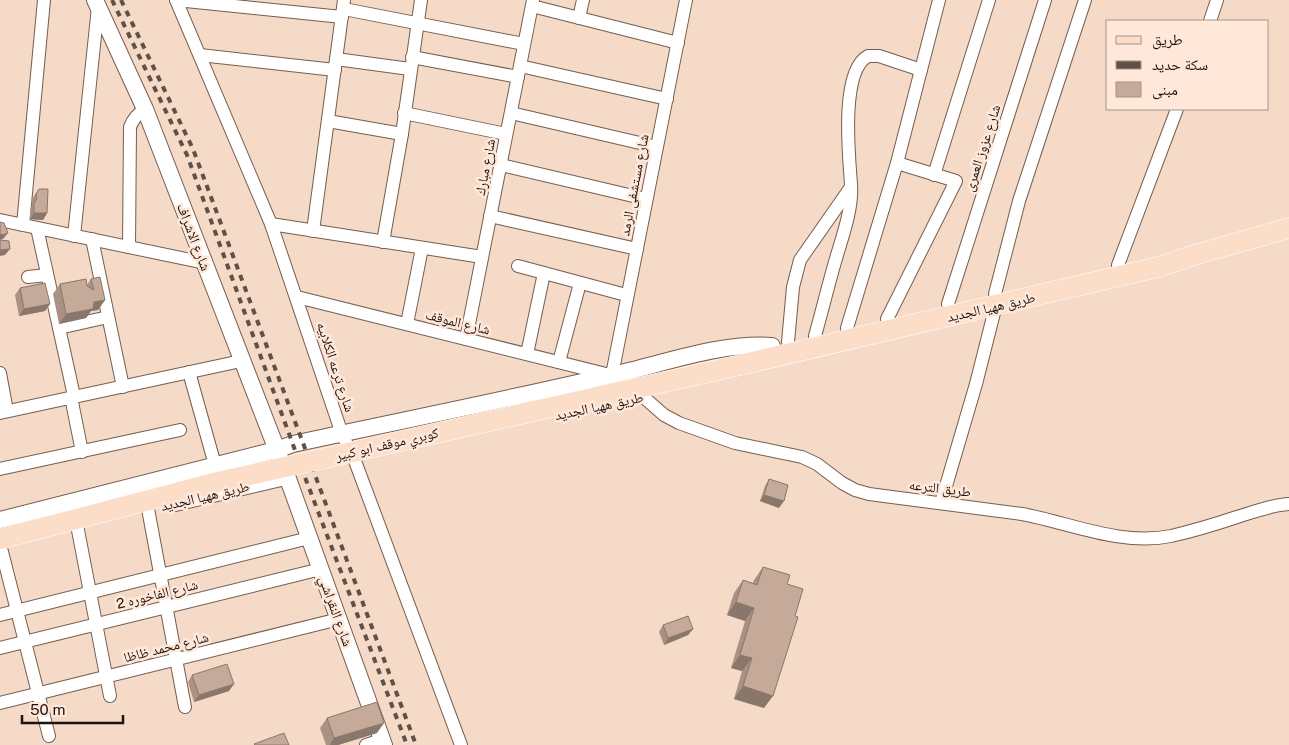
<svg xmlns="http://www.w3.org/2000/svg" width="1289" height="745" font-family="'Public Sans','Noto Naskh Arabic',sans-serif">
	<rect width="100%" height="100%" fill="#f6dac8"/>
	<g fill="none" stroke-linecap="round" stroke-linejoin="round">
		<g stroke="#755d4e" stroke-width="14">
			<g id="minor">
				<polyline points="176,0 271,224 342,434 355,461 461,745"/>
				<polyline points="176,0 342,17"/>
				<polyline points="532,6 678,43"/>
				<polyline points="344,9 524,44"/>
				<polyline points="579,18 583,0"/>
				<polyline points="1210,21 1217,0"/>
				<polyline points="200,55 335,70"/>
				<polyline points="412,57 518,77"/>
				<polyline points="336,59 410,69"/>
				<polyline points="520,66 667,99"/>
				<polyline points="404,113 506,134"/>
				<polyline points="511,113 657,147"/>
				<polyline points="328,121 402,134"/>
				<polyline points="501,165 646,199"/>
				<polyline points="934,175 989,0"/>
				<polyline points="490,216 637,249"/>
				<polyline points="0,220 205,263"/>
				<polyline points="271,224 482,257"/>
				<polyline points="23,225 44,0"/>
				<polyline points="37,228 74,396"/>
				<polyline points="313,231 344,0"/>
				<polyline points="74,236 98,7"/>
				<polyline points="92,239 123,387"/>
				<polyline points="383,242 402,134 421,0"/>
				<path d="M129,247l1,-120c3,-8 7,-13 15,-18"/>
				<polyline points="1118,265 1177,109"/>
				<polyline points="518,266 626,295"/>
				<polyline points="28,277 47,275"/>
				<polyline points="995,294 1019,201 1085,0"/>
				<polyline points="297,297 610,375"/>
				<polyline points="948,304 1045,0"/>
				<polyline points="887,319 956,181 897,163"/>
				<polyline points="407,324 422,248"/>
				<polyline points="59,328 108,317"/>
				<polyline points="847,328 897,163 939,0"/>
				<path d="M815,336c7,-25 13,-50 20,-74 7,-25 18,-53 16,-78 -2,-28 -11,-113 17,-128h11l42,14"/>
				<polyline points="466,339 533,0"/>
				<polyline points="788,342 793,287 800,260 851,187"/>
				<polyline points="527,354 544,273"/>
				<polyline points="559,362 580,283"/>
				<polyline points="189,372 215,465"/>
				<polyline points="0,373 7,411"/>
				<polyline points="612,375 686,0"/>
				<path d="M632,387l32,28 15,8 56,20 67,14 15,7 25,19 13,7 14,4 153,20c49,9 98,32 149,22 22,-5 45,-12 66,-19 17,-5 34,-12 52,-13"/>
				<polyline points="71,397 82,452"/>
				<polyline points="0,413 241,361"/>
				<polyline points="0,469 180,430"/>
				<polyline points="941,503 976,384 996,305"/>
				<polyline points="148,509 185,707"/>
				<polyline points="77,525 110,696"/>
				<polyline points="0,544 49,736"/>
				<polyline points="0,615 309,538"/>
				<polyline points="0,648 321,569"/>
				<polyline points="0,703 339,619"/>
				<polyline points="366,745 382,740"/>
			</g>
		</g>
		<g stroke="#755d4e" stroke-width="18">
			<g id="tertiary">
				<polyline points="95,0 145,109 287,476 384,745"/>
				<polyline points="175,503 285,477"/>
				<path d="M0,520l276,-70 17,-6c106,-23 213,-44 319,-69 51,-11 108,-33 160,-29"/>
			</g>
		</g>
		<g stroke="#fff" stroke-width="21">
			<polyline id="primary" points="740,365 1158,267 1194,255 1289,228"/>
		</g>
		<use href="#minor" stroke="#fff" stroke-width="12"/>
		<use href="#tertiary" stroke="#fff" stroke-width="16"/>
		<use href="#primary" stroke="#fcddc8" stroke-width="20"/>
		<g stroke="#605147" stroke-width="4" stroke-dasharray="6 6" stroke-linecap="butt">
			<polyline points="112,0 187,155 303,472 407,745"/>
			<polyline points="121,0 193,149 416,745"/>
		</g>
		<g stroke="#fff" stroke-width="21" stroke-linecap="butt">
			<polyline id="primary-bridge" points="0,539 218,482 740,365"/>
		</g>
		<use href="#primary-bridge" stroke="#fcddc8" stroke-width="20"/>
	</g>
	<g fill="#a99284">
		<polygon points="39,189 47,213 43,220 30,219 30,210 32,206 31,200"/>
		<polygon points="91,279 105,300 98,310 91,311 86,318 59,324 53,294 60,284 87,285"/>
		<polygon points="20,288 50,304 45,311 19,316 15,295"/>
		<polygon points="769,479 779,508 760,501 765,486"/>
		<polygon points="763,567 787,584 764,708 734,699 742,671 731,668 745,621 727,615 734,593 743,580 753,583 754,580"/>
		<polygon points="663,625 693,629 688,635 664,645 659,632"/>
		<polygon points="192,675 229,691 194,702 188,682"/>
		<polygon points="327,718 377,733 338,745 326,745 320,728"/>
	</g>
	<g fill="#8a776b">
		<polygon points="34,213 47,213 43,220 30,219"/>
		<polygon points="8,233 3,239 0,240 0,234"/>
		<polygon points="10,249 5,255 0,256 0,250"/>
		<polygon points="105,300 98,310 91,311 86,318 59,324 66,314 94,302"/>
		<polygon points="50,304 45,311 19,316 24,309"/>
		<polygon points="764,495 784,501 779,508 760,501"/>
		<polygon points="736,602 754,608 745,621 727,615"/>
		<polygon points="693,629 688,635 664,645 668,638"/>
		<polygon points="740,655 752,658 742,671 731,668"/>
		<polygon points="234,684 229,691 194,702 199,695"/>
		<polygon points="743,686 773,696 764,708 734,699"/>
		<polygon points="384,723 377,733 338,745 330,745 334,738"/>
	</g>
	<g fill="#c5aa99" stroke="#8a776b">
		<polygon points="39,189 48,189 47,213 34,213 34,203 37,199 36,194"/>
		<polygon points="0,222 4,223 8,233 2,235 0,234"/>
		<polygon points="0,240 9,241 10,249 0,250"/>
		<polygon points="100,277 105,300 94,302 93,309 66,314 60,284 86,279 87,286 94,290 91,279"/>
		<polygon points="45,283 50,304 24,309 20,288"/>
		<polygon points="769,479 788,485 784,501 764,495"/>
		<polygon points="763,567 790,575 787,584 803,589 795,616 798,617 773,696 743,686 752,658 740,655 754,608 736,602 743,580 757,585"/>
		<polygon points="688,616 693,629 668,638 663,625"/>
		<polygon points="227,664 234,684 199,695 192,675"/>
		<polygon points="377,702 384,723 334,738 327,718"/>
		<polygon points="284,733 289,745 255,745 254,744"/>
	</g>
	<g text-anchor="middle" stroke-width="5" stroke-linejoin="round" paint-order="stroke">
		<g font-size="14" fill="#1e140e" stroke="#ffe8da">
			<text transform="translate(982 148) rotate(-72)" y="5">شارع عزوز العمرى</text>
			<text transform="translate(485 167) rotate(-79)" y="5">شارع مبارك</text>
			<text transform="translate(634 185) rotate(-79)" y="5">شارع مستشفى الرمد</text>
			<text transform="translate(194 237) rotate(69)" y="5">شارع الاشراف</text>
			<text transform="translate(991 307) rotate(-13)" y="5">طريق ههيا الجديد</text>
			<text transform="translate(458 322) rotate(14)" y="5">شارع الموقف</text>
			<text transform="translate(336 367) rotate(72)" y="5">شارع ترعه الكلابيه</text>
			<text transform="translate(599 406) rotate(-12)" y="5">طريق ههيا الجديد</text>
			<text transform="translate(387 444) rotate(-13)" y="5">كوبري موقف ابو كبير</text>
			<text transform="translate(940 488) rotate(7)" y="5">طريق الترعه</text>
			<text transform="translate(205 496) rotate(-13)" y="5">طريق ههيا الجديد</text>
			<text transform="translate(157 594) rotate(-14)" y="5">شارع الفاخوره 2</text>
			<text transform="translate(336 611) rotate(70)" y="5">شارع النقراشي</text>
			<text transform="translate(166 647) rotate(-14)" y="5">شارع محمد ظاظا</text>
		</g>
	</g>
	<rect x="1106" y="20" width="162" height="90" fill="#ffe8da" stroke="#a59388"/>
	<rect x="1116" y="36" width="25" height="8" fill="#fcddc8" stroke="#a59388"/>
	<text x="1152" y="45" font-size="15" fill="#1e140e">طريق</text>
	<rect x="1116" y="61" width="25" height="8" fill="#605147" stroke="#a59388"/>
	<text x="1152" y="70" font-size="15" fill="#1e140e">سكة حديد</text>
	<rect x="1116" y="82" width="25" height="15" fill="#c5aa99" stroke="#a59388"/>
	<text x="1152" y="95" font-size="15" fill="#1e140e">مبنى</text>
	<path d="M22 715v8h101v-8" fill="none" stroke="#1e140e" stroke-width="2.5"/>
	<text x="30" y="715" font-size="15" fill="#1e140e" stroke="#ffe8da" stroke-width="4" paint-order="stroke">50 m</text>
</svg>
